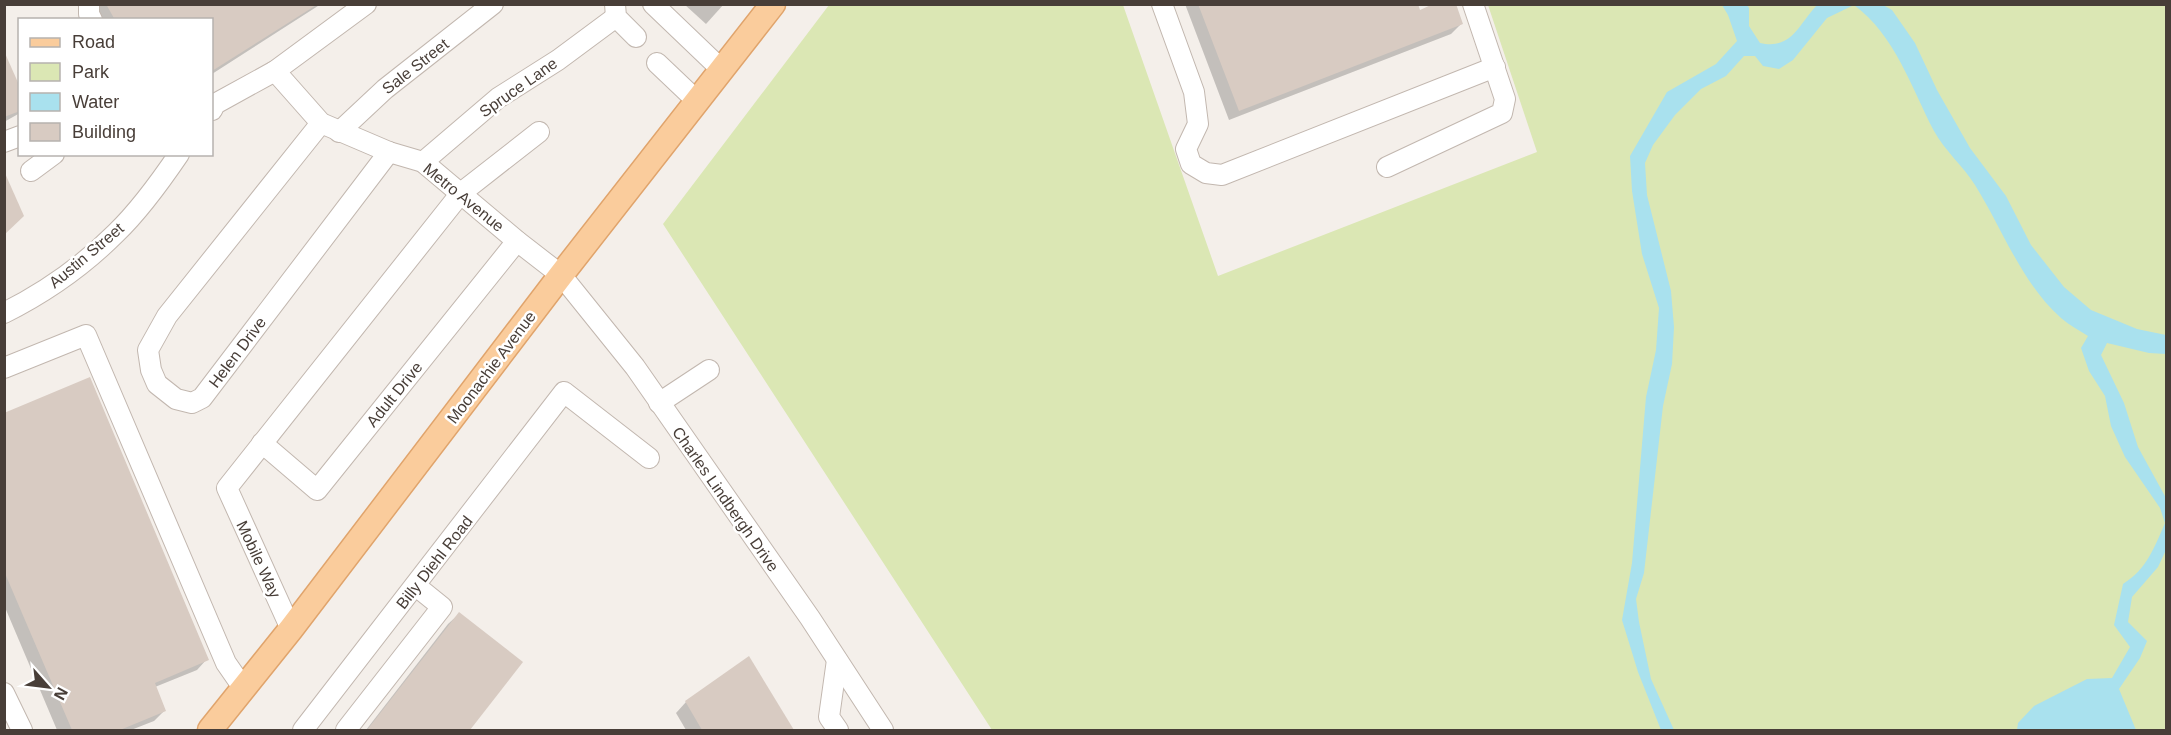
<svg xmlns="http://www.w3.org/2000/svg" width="2171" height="735" font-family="Arial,sans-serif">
	<rect width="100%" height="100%" fill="#f4efea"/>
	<polygon fill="#dbe7b4" points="829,5 1123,5 1218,276 1537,152 1488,5 2166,5 2166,730 992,730 663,224"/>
	<path fill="#a9e1ee" d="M1722,5h25l2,3v18l11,17c32,7 38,-18 57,-38h66l9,5 23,33 22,47 33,58 36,48 25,49 33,42 27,23 46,19 29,6v19l-17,-1 -42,-10 -6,12 23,48 14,44 28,51v52l-8,17 -26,30 -4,25 19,19 -7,17 -21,31 17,41h-119l1,-7 16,-17 53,-27 25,-1 18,-31 -16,-22 9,-41c24,-15 31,-36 42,-61l-5,-15 -35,-51 -14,-31 -6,-30 -16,-25 -8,-23 7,-12c-9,-6 -19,-11 -27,-18 -40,-36 -58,-88 -86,-133 -12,-19 -30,-34 -41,-54 -23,-44 -39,-96 -80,-126l-27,13 -34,42 -14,9 -16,-3 -8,-10h-11l-18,20 -25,13 -26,26 -22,30 -8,18 2,32 24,96 3,36 -2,37 -9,42 -19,167 -8,26 3,23 12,57 23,51h-13l-23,-58 -16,-52 10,-57 14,-166 10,-47 3,-42 -17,-54 -10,-63 -2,-35 37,-64 49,-28 21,-23 -9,-26z"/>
	<g fill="#0003">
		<polygon points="89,4 321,4 212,74 212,20 99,20"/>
		<polygon points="684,4 724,4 706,24"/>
		<polygon points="1185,4 1416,4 1419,12 1461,24 1451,34 1229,120"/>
		<polygon points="4,55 20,91 20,113 4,122"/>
		<polygon points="4,415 207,659 197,670 155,687 165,710 154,721 131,730 57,730 4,605"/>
		<polygon points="459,614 521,662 468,730 366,730 448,624"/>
		<polygon points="748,658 792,730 686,730 676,713 686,702"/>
	</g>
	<g fill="#d8cbc2">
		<polygon points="106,4 318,4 212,71 212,20 115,20"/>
		<polygon points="1198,4 1418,4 1420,10 1433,4 1456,4 1463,24 1239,111"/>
		<polygon points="4,51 20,87 20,111 4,117"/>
		<polygon points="4,171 24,216 4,235"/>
		<polygon points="90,377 209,660 155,683 166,711 120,730 72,730 4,571 4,413"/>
		<polygon points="459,612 523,662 470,730 367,730"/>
		<polygon points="749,656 794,730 702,730 685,701"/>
	</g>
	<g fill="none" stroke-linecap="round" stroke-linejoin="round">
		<g stroke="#c2b7af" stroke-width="22">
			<g id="minor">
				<polyline points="89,4 89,14 92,20"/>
				<polyline points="615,4 616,17 636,37"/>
				<polyline points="653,4 722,70"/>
				<polyline points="1162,4 1194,92 1198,124 1186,149 1191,164 1206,173 1222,175 1495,67"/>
				<polyline points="657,63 697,101"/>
				<polyline points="275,71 321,123 389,152 423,162 517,241 561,275 635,367 810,618 883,730"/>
				<polyline points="212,110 215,104 275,71 366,4"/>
				<polyline points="321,123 167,316 148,350 151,370 157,384 176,399 192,403 202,398 389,152"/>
				<polyline points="339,132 385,89 493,4"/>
				<polyline points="4,142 20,136"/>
				<polyline points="423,162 498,98 558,60 616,17"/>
				<polyline points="1387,167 1502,113 1505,99 1473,4"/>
				<polyline points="31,171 54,154"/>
				<path d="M4,313c40,-20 80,-48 112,-80 24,-23 44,-51 63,-79"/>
				<polyline points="4,368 86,335 226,663 244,689"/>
				<polyline points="659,403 709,370"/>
				<polyline points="262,443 317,490 517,241"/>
				<polyline points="291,629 227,488 461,193 539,132"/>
				<polyline points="837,660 829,717 838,730"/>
				<polyline points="4,693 22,730"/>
				<polyline points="303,730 564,392 649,458"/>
				<polyline points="346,730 442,607 416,586"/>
			</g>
		</g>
		<g stroke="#e0a46c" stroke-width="27">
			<polyline id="major" points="210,730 291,629 561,275 773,4"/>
		</g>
		<use href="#minor" stroke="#fff" stroke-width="20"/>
		<use href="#major" stroke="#facc9c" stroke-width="24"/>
	</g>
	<g text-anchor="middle" stroke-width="5" stroke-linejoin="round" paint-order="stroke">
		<g font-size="16" fill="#483e38" stroke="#fff">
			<text transform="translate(415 66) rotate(-38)" y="6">Sale Street</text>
			<text transform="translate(518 87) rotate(-35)" y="6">Spruce Lane</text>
			<text transform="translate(464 197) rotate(39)" y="6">Metro Avenue</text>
			<text transform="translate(86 255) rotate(-40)" y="6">Austin Street</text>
			<text transform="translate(237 352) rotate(-53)" y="6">Helen Drive</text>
			<text transform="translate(491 367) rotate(-53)" y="6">Moonachie Avenue</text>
			<text transform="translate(394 394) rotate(-51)" y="6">Adult Drive</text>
			<text transform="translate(726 499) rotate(55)" y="6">Charles Lindbergh Drive</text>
			<text transform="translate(259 559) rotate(65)" y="6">Mobile Way</text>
			<text transform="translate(434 562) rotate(-52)" y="6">Billy Diehl Road</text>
		</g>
	</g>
	<rect width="2171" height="735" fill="none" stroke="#483e38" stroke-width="12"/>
	<rect x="18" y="18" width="195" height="138" fill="#ffffff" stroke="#b6b2af" stroke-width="1.5"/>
	<rect x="30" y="38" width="30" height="9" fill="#facc9c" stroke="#b6b2af" stroke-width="1.5"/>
	<text x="72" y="48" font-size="18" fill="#483e38">Road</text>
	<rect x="30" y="63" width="30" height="18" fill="#dbe7b4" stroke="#b6b2af" stroke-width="1.5"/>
	<text x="72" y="78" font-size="18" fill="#483e38">Park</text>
	<rect x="30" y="93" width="30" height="18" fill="#a9e1ee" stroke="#b6b2af" stroke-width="1.5"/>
	<text x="72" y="108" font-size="18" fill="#483e38">Water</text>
	<rect x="30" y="123" width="30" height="18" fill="#d8cbc2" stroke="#b6b2af" stroke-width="1.5"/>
	<text x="72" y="138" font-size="18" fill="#483e38">Building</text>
	<g transform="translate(48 687) rotate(118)" stroke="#ffffff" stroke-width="4.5" paint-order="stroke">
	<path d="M0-4.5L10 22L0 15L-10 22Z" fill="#483e38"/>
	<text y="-9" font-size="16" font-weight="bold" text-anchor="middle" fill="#483e38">N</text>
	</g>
</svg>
